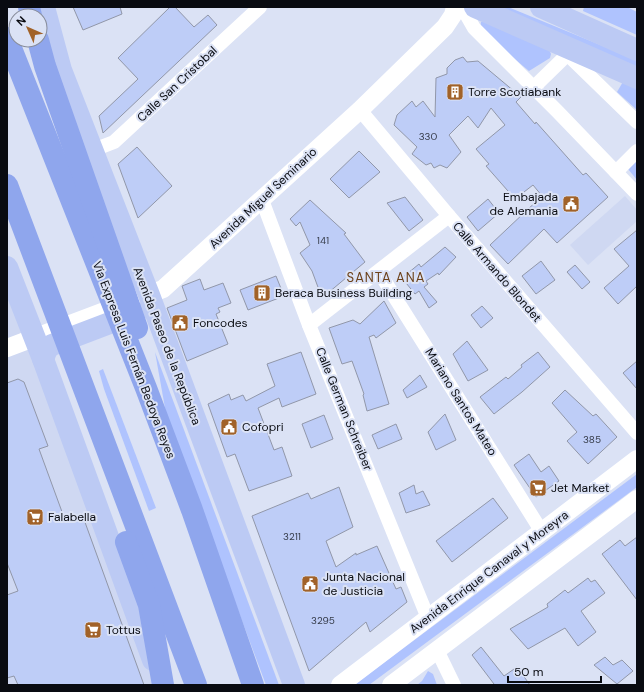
<svg xmlns="http://www.w3.org/2000/svg" width="644" height="692" font-family="'DM Sans',sans-serif">
	<rect width="100%" height="100%" fill="#dbe2f5"/>
	<g fill="#cfd8f2">
		<polygon points="625,196 637,210 637,221 588,265 570,245"/>
		<polygon points="7,274 163,685 7,685"/>
	</g>
	<g fill="#afc3fe">
		<polygon points="493,7 508,7 637,60 637,69"/>
		<polygon points="584,7 627,7 637,12 637,35 583,11"/>
		<polygon points="481,22 486,22 549,49 551,54 550,58 529,71 480,30"/>
		<polygon points="624,80 637,86 637,110 617,92"/>
		<polygon points="637,160 637,180 628,169"/>
		<polygon points="155,352 279,685 266,685 167,419"/>
		<polygon points="103,369 156,508 149,511 104,389 99,371"/>
		<polygon points="637,474 637,487 369,685 354,685"/>
		<polygon points="428,671 433,674 437,685 417,685 422,681"/>
	</g>
	<g fill="#becdf7" stroke="#9197a9">
		<polygon points="73,7 120,7 122,14 83,30"/>
		<polygon points="170,7 175,7 194,27 208,15 217,25 103,133 99,116 138,79 118,58"/>
		<polygon points="463,57 467,62 478,61 521,97 516,102 535,124 536,122 583,175 586,173 608,197 557,243 544,229 508,264 490,245 542,196 533,185 515,199 486,166 489,164 476,149 505,125 491,108 478,128 468,116 449,135 461,152 447,168 440,165 434,168 431,163 426,165 412,154 417,147 394,125 397,115 412,101 416,107 423,101 435,117 436,78 447,74 447,68 455,60"/>
		<polygon points="137,147 172,186 138,218 118,164"/>
		<polygon points="359,151 380,172 349,198 330,179"/>
		<polygon points="405,197 423,220 409,231 387,203"/>
		<polygon points="488,199 499,213 478,231 467,217"/>
		<polygon points="310,200 346,233 344,234 365,262 322,298 312,271 300,253 310,245 300,222 296,226 290,219"/>
		<polygon points="637,230 637,286 618,304 604,288 629,266 614,249"/>
		<polygon points="445,247 456,257 439,275 438,273 426,281 428,284 424,287 437,302 429,308 419,291 415,294 402,278 419,264 421,267"/>
		<polygon points="541,261 555,280 536,294 522,276"/>
		<polygon points="575,265 590,282 582,289 567,272"/>
		<polygon points="276,276 284,296 248,310 240,290"/>
		<polygon points="200,279 204,290 223,283 231,303 218,308 220,312 216,314 228,344 187,361 167,308 187,300 182,286"/>
		<polygon points="384,301 396,323 376,338 374,335 369,337 389,404 367,411 363,395 364,394 352,361 342,364 329,328 353,320 360,324"/>
		<polygon points="482,306 493,318 481,328 471,315"/>
		<polygon points="467,341 488,370 468,381 453,354"/>
		<polygon points="301,352 316,394 282,407 279,398 258,408 274,450 282,447 292,476 249,491 235,454 227,457 208,404 229,394 231,400 243,395 246,401 275,386 267,364"/>
		<polygon points="538,352 550,367 522,392 494,414 480,397 506,377 508,379 522,367 521,365"/>
		<polygon points="637,361 637,389 623,373"/>
		<polygon points="420,375 427,387 407,398 403,390"/>
		<polygon points="18,379 24,382 48,446 39,449 65,520 82,514 144,685 18,685 14,676 7,678 7,595 18,591 7,563 7,383"/>
		<polygon points="565,390 593,416 596,414 617,437 588,464 567,441 577,432 552,403"/>
		<polygon points="445,414 456,440 436,450 428,432"/>
		<polygon points="324,415 333,439 311,448 302,424"/>
		<polygon points="396,424 402,439 378,449 372,435"/>
		<polygon points="529,454 541,472 549,466 559,481 536,497 514,465"/>
		<polygon points="414,485 416,494 423,491 430,505 406,513 399,493"/>
		<polygon points="339,487 353,527 326,541 336,567 356,553 356,555 377,546 396,589 401,587 407,602 370,632 366,622 309,671 252,516 308,493 311,499"/>
		<polygon points="493,498 508,518 452,562 436,541"/>
		<polygon points="637,537 637,600 602,554 620,540 625,546"/>
		<polygon points="588,578 591,582 595,580 605,593 581,611 596,632 578,646 565,628 528,649 510,629 548,607 547,604 565,590 568,593"/>
		<polygon points="481,647 504,676 517,667 530,685 492,685 494,684 472,655"/>
		<polygon points="605,657 613,665 622,660 633,671 617,684 594,665"/>
	</g>
	<g fill="none" stroke-linecap="round" stroke-linejoin="round">
		<g stroke="#fff" stroke-width="14">
			<polyline points="462,7 474,28 558,112 637,194"/>
			<polyline points="567,54 637,122"/>
			<polyline points="534,87 573,49"/>
			<polyline points="360,110 449,216 637,433"/>
			<polyline points="89,144 101,147 114,142 260,7"/>
			<polyline points="616,172 637,151"/>
			<polyline points="262,200 309,325 428,618"/>
			<polyline points="379,272 542,532"/>
			<polyline points="309,325 449,216"/>
			<polyline points="437,650 454,685"/>
		</g>
		<g stroke="#fff" stroke-width="18">
			<polyline points="7,348 163,289 360,110 445,27 453,15 455,7"/>
			<polyline points="340,685 637,459"/>
			<polyline points="391,685 637,499"/>
		</g>
		<g stroke="#bccaf4" stroke-width="22">
			<polyline points="44,7 61,70 149,295 294,685"/>
			<polyline points="475,7 637,78"/>
			<polyline points="541,7 637,50"/>
			<polyline points="7,267 43,359 153,660"/>
			<polyline points="43,359 47,349 52,345 136,313"/>
		</g>
		<g stroke="#8fa6ed" stroke-width="22">
			<polyline points="29,7 31,16"/>
			<polyline points="7,38 146,388 192,510 253,685"/>
			<polyline points="38,40 45,66 137,328"/>
			<polyline points="7,185 196,685"/>
			<polyline points="126,542 149,605 163,685"/>
		</g>
	</g>
	<defs>
		<g id="building-square" transform="scale(0.9)"><rect x="-9" y="-9" width="18" height="18" rx="4" fill="#a16229" stroke="#dbe2f5"/><path d="M-4-6H4V6H1V3H-1V6H-4ZM-2.5-4.3h1.7v1.8h-1.7ZM.8-4.3h1.7v1.8H.8ZM-2.5-1h1.7V.8h-1.7ZM.8-1h1.7V.8H.8Z" fill="#fff"/></g>
		<g id="civic-square" transform="scale(0.9)"><rect x="-9" y="-9" width="18" height="18" rx="4" fill="#a16229" stroke="#dbe2f5"/><path d="M-.6-6.5H3V-4.5H.6V-3L4-1V1h2V6H-6V1h2V-1L-.6-3ZM-1.2 2.5V6h2.4V2.5Z" fill="#fff"/></g>
		<g id="supermarket-square" transform="scale(0.9)"><rect x="-9" y="-9" width="18" height="18" rx="4" fill="#a16229" stroke="#dbe2f5"/><path d="M-6-5.5h2.5l.6 2H6L4.5 2H-2.5L-4.4-4H-6ZM-1.5 3.2a1.3 1.3 0 1 0 .1 0ZM3 3.2a1.3 1.3 0 1 0 .1 0Z" fill="#fff"/></g>
	</defs>
	<g fill-rule="evenodd">
		<use href="#building-square" x="455" y="92"/>
		<use href="#civic-square" x="571" y="204"/>
		<use href="#building-square" x="262" y="293"/>
		<use href="#civic-square" x="180" y="323"/>
		<use href="#civic-square" x="229" y="427"/>
		<use href="#supermarket-square" x="538" y="488"/>
		<use href="#supermarket-square" x="35" y="517"/>
		<use href="#civic-square" x="310" y="584"/>
		<use href="#supermarket-square" x="93" y="630"/>
	</g>
	<g text-anchor="middle" stroke-width="4" stroke-linejoin="round" paint-order="stroke">
		<g font-size="10" fill="#363c4a">
			<text x="428" y="140">330</text>
			<text x="323" y="244">141</text>
			<text x="592" y="443">385</text>
			<text x="292" y="540">3211</text>
			<text x="323" y="624">3295</text>
		</g>
		<g font-size="12" fill="#090b11" stroke="#dbe2f5">
			<text transform="translate(177 84) rotate(-43)" y="4">Calle San Cristobal</text>
			<text transform="translate(263 198) rotate(-43)" y="4">Avenida Miguel Seminario</text>
			<text transform="translate(497 272) rotate(49)" y="4">Calle Armando Blondet</text>
			<text transform="translate(167 346) rotate(69)" y="4">Avenida Paseo de la República</text>
			<text transform="translate(134 360) rotate(69)" y="4">Vía Expresa Luis Fernán Bedoya Reyes</text>
			<text transform="translate(461 402) rotate(58)" y="4">Mariano Santos Mateo</text>
			<text transform="translate(344 409) rotate(68)" y="4">Calle German Schreiber</text>
			<text transform="translate(489 572) rotate(-37)" y="4">Avenida Enrique Canaval y Moreyra</text>
		</g>
		<g font-size="12" fill="#090b11" stroke="#dbe2f5" text-anchor="start">
			<text x="468" y="96">Torre Scotiabank</text>
			<text x="558" y="201" text-anchor="end">Embajada<tspan x="558" dy="14">de Alemania</tspan></text>
			<text x="275" y="297">Beraca Business Building</text>
			<text x="193" y="327">Foncodes</text>
			<text x="242" y="431">Cofopri</text>
			<text x="551" y="492">Jet Market</text>
			<text x="48" y="521">Falabella</text>
			<text x="323" y="581">Junta Nacional<tspan x="323" dy="14">de Justicia</tspan></text>
			<text x="106" y="634">Tottus</text>
		</g>
		<g font-size="13" letter-spacing="1" fill="#6c4119" stroke="#dbe2f5">
			<text x="386" y="282">SANTA ANA</text>
		</g>
	</g>
	<rect width="644" height="692" fill="none" stroke="#090b11" stroke-width="16"/>
	<g transform="translate(28 28) rotate(315)"><circle r="19" fill="#dbe2f5" stroke="#878c9a"/>
	<path d="M0-3L7 15L0 10L-7 15Z" fill="#a16229"/>
	<text y="-6" font-size="11" font-weight="bold" text-anchor="middle" fill="#090b11">N</text>
	</g>
	<path d="M508 676v6h93v-6" fill="none" stroke="#090b11" stroke-width="2"/>
	<text x="514" y="676" font-size="12" fill="#090b11" stroke="#dbe2f5" stroke-width="3" paint-order="stroke">50 m</text>
</svg>
